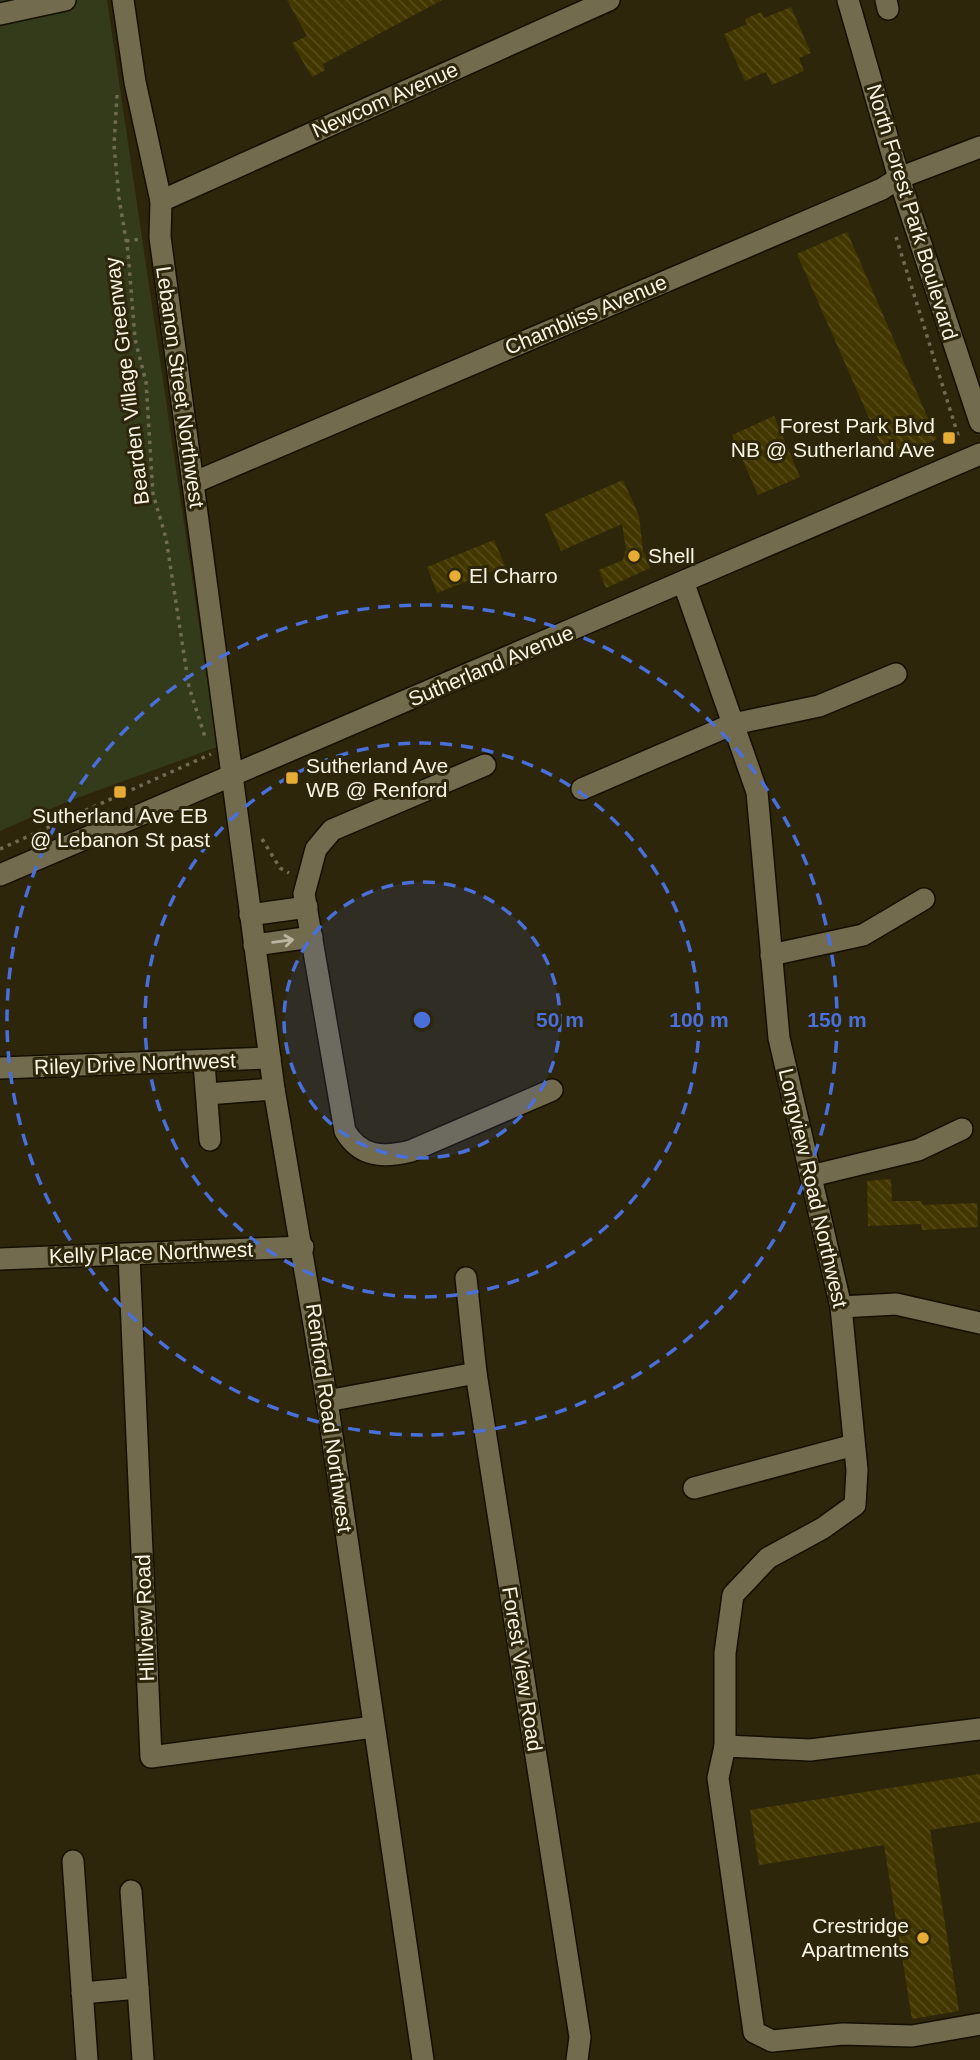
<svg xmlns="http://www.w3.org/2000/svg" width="980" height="2060" font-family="Arial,sans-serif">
	<defs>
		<pattern id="building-back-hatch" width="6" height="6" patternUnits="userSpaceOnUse" patternTransform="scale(1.75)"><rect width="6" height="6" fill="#433700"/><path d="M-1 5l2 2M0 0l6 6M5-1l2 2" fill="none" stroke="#564b19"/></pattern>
	</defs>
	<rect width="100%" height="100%" fill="#2d260b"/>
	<polygon fill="#333b1a" points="0,0 107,0 217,747 69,801 0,831"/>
	<g fill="url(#building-back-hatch)">
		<polygon points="287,0 442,0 323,64 325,70 312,77 292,43 307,36"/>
		<polygon points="791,7 811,53 799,58 804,71 772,85 766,72 745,81 724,34 747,24 745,19 761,12 764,18"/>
		<polygon points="847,232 937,439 888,461 797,254"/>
		<polygon points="774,416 800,477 758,495 732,435"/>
		<polygon points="623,480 639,516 643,551 650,568 606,588 599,570 623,560 626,549 622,524 561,551 545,514"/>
		<polygon points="494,540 505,566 437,593 427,567"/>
		<polygon points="891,1179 892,1201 921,1201 923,1205 977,1203 978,1227 922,1230 921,1224 868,1226 867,1181"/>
		<polygon points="980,1774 980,1822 930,1830 959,2011 912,2019 884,1845 759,1865 750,1810"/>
	</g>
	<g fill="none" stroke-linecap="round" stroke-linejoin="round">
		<g stroke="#150f00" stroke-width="24">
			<g id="minor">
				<polyline points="123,0 135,82 161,201 160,237 274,1089 327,1401 423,2060"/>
				<polyline points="848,0 899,178 980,422"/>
				<polyline points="886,0 888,9"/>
				<polyline points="0,14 65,0"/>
				<polyline points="161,201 609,0"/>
				<polyline points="193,483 882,189 899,178 980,147"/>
				<polyline points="684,584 757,792 779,1038 841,1307 857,1470 855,1505 823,1528 768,1558 733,1595 725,1653 725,1746 718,1778 754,2032 772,2041 843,2034 912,2036 980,2024"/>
				<path d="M485,765l-153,65 -16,19 -12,45 41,237c15,26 38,27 66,20l141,-61"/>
				<polyline points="582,789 733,724 819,706 896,674"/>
				<polyline points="0,875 980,454"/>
				<polyline points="250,915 307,907"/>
				<polyline points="254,945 312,937"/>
				<polyline points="771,955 863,935 924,899"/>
				<polyline points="204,1063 210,1140"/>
				<polyline points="0,1068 270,1058"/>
				<polyline points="207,1094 274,1089"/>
				<polyline points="811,1176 918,1150 962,1129"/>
				<polyline points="129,1255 151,1757 373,1727"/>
				<polyline points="0,1259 303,1247"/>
				<polyline points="466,1278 476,1373 580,2037 577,2060"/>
				<polyline points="841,1307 896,1304 980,1323"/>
				<polyline points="327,1401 476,1373"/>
				<polyline points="694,1488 854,1445"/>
				<polyline points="725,1746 810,1750 980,1729"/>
				<polyline points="73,1861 87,2060"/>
				<polyline points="131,1891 138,1988"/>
				<polyline points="82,1993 138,1988 143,2060"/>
			</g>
		</g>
		<g stroke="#716b53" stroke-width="3.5" stroke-dasharray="3.5 5" stroke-linecap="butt">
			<polyline points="117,95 114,145 119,198 128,252 135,339 146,382 153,494 166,538 189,687 206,740"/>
			<polyline points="896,237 958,435 954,443"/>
			<polyline points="126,241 141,239"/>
			<polyline points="262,839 280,868 289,873"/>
			<polyline points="0,849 211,754"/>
		</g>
		<use href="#minor" stroke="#726b4e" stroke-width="21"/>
	</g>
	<defs><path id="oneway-shaft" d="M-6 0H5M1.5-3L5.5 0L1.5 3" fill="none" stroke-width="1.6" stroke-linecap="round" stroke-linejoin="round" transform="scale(1.75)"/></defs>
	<use stroke="#bcb6a0" href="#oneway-shaft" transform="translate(283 941) rotate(-7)"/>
	<circle cx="422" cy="1020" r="138" fill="#496fda" fill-opacity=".12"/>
	<g fill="none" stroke="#496fda" stroke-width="3.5" stroke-dasharray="12 9">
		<circle cx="422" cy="1020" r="138"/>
		<circle cx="422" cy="1020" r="277"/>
		<circle cx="422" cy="1020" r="415"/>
	</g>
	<g fill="#e7ac36" stroke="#2d260b" stroke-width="2.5">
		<rect x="942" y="431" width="14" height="14" rx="3.5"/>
		<circle cx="634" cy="556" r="7"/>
		<circle cx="455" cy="576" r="7"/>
		<rect x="285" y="771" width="14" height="14" rx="3.5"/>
		<rect x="113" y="785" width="14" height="14" rx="3.5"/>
		<circle cx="923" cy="1938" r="7"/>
	</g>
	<g text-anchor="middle" stroke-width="6" stroke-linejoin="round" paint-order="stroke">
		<g font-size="21" fill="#f8f4e4" stroke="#2d260b">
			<text transform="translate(385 100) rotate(-24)" y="7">Newcom Avenue</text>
			<text transform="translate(912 212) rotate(73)" y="7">North Forest Park Boulevard</text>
			<text transform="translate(586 315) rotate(-23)" y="7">Chambliss Avenue</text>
			<text transform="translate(127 381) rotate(-97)" y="7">Bearden Village Greenway</text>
			<text transform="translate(180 387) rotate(82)" y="7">Lebanon Street Northwest</text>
			<text transform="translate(491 666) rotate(-23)" y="7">Sutherland Avenue</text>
			<text transform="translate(135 1064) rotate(-2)" y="7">Riley Drive Northwest</text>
			<text transform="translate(813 1188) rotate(77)" y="7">Longview Road Northwest</text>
			<text transform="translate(151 1253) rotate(-2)" y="7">Kelly Place Northwest</text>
			<text transform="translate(329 1418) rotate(82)" y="7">Renford Road Northwest</text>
			<text transform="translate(145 1618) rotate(-92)" y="7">Hillview Road</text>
			<text transform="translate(522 1669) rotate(81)" y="7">Forest View Road</text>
		</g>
		<g font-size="21" fill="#f8f4e4" stroke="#2d260b" text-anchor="start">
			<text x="935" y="433" text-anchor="end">Forest Park Blvd<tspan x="935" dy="24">NB @ Sutherland Ave</tspan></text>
			<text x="648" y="563">Shell</text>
			<text x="469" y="583">El Charro</text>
			<text x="306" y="773">Sutherland Ave<tspan x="306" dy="24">WB @ Renford</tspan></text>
			<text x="120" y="823" text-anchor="middle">Sutherland Ave EB<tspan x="120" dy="24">@ Lebanon St past</tspan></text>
			<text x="909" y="1933" text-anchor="end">Crestridge<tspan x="909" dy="24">Apartments</tspan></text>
		</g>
	</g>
	<circle cx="422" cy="1020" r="10" fill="#496fda" stroke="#2d260b" stroke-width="3.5"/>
	<g font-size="21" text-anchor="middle" font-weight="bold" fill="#496fda" stroke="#2d260b" stroke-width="6" stroke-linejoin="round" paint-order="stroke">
		<text x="560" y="1027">50 m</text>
		<text x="699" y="1027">100 m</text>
		<text x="837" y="1027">150 m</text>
	</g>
</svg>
